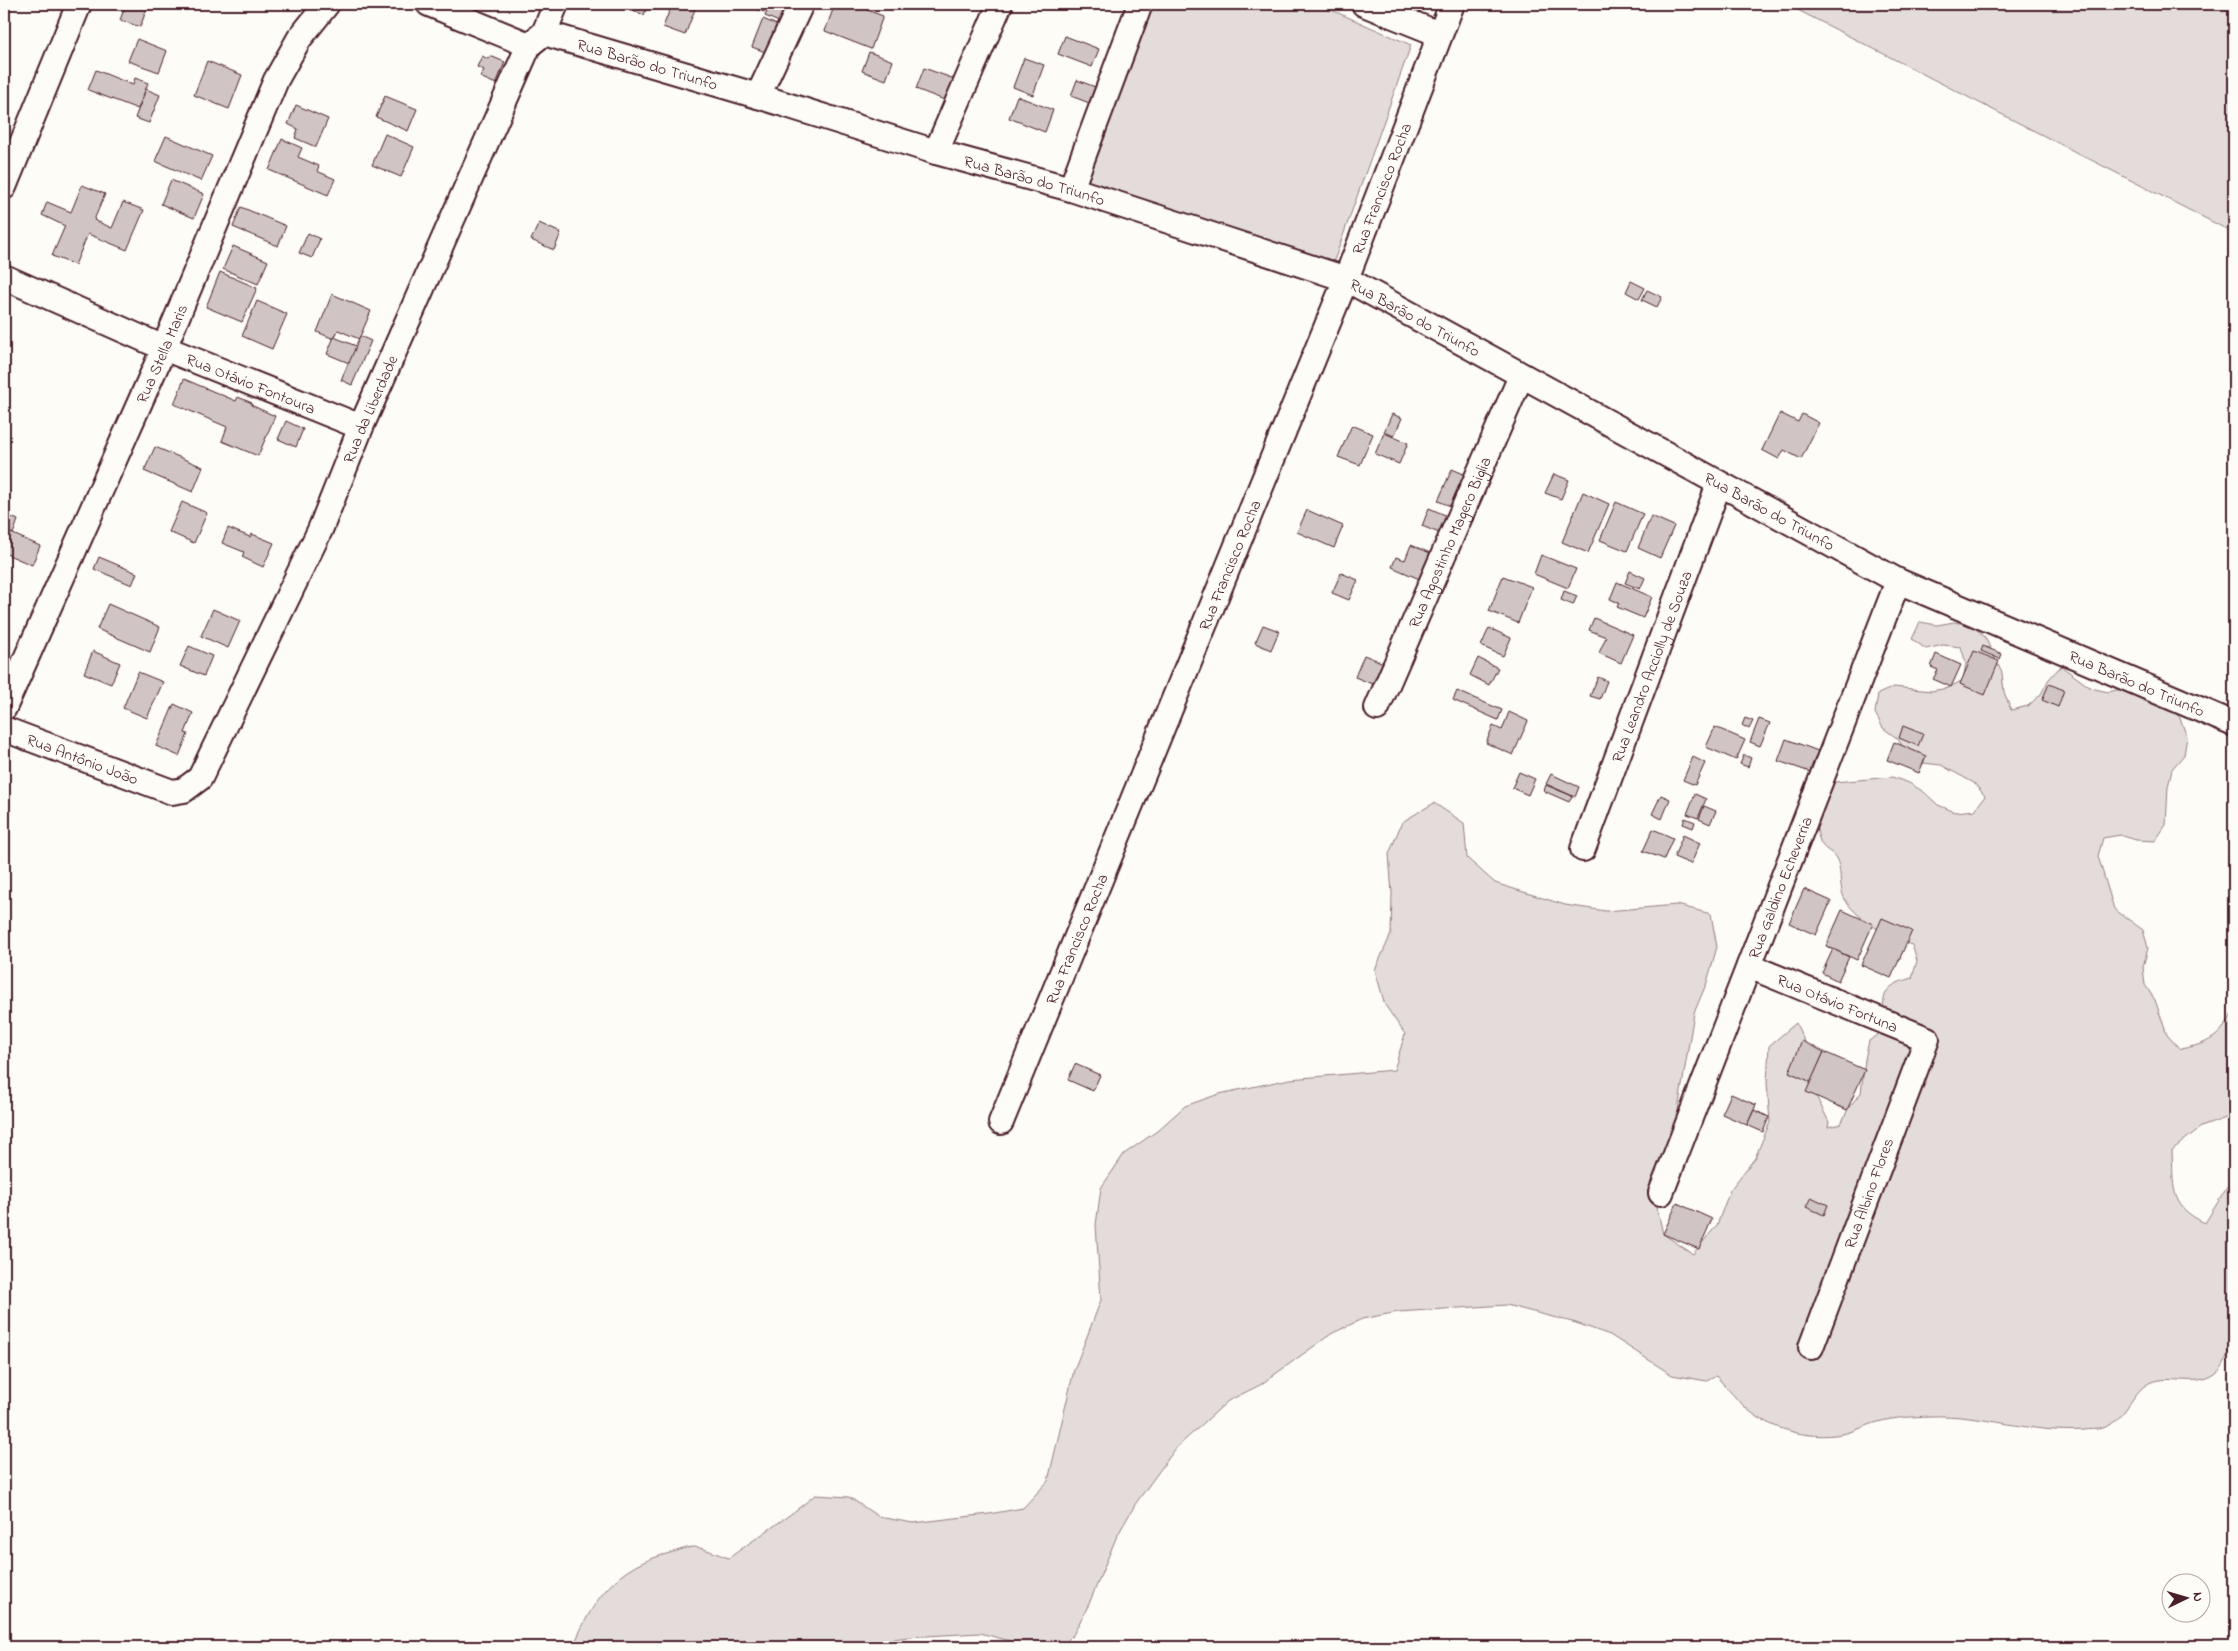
<svg xmlns="http://www.w3.org/2000/svg" width="2238" height="1651" font-family="'Indie Flower',sans-serif">
	<rect width="100%" height="100%" fill="#fdfcf7"/>
	<filter id="ink" filterUnits="userSpaceOnUse"><feTurbulence type="fractalNoise" baseFrequency=".02" numOctaves="2"/><feDisplacementMap in="SourceGraphic" scale="10" xChannelSelector="R" yChannelSelector="G"/><feConvolveMatrix kernelMatrix="1 2 1 2 8 2 1 2 1" color-interpolation-filters="sRGB"/></filter>
	<g filter="url(#ink)">
		<g fill="#e3dcda" stroke="#967e82">
			<polygon points="1151,4 1318,4 1411,45 1334,261 1083,180"/>
			<polygon points="1786,4 2234,4 2234,233"/>
			<path d="M1920,622l17,3 17,-3 18,3 13,12 17,36 2,19 7,18 17,-4 13,-12 8,-15 12,-13 30,22 17,4 17,-4 44,16 11,14 7,19 -3,18 -12,14 -4,18 -2,38 -11,16 -19,-1 -16,-5 -17,3 -5,18 16,53 29,21 5,18 -5,19 2,18 10,15 12,35 13,14c29,-5 41,-12 54,-39v105l-33,12 -29,23c2,36 -4,56 33,73l29,-47v98h-2c2,21 2,76 -10,93 -17,23 -47,8 -68,14 -23,7 -25,38 -51,47 -6,2 -13,1 -19,2 -52,4 -102,-16 -154,-14 -17,1 -35,1 -52,6 -12,3 -24,10 -36,12 -16,3 -36,2 -52,-3 -38,-10 -49,-28 -74,-55l-9,5 -35,-6 -62,-40 -34,-12 -70,-18 -108,7 -36,7 -31,15 -71,51 -32,16 -52,47 -40,55 -20,35 -27,66 -16,31 -12,12h-37l-10,-5 -34,-9 -72,4 -36,5 -8,5h-291c20,-48 43,-81 97,-94 7,-2 15,-5 22,-6 11,0 27,8 37,11 29,-22 59,-40 86,-63l34,2 30,20 34,6 76,-9 34,-6 25,-27 26,-111 27,-70 -5,-75 5,-37 23,-34 33,-23 28,-25 34,-12 71,-15 104,-9 11,-36 -20,-29 -10,-35 16,-36 1,-40 -3,-40 13,-32 32,-19 30,20 3,35 28,25 70,22 41,6 71,-6 34,9 6,33 -10,35 -13,31 -18,109 -14,41 -7,35 8,36 30,20 24,-29 13,-35 25,-32 15,-36 -3,-39 2,-37 27,-23 15,33 3,36 15,30 -1,5 13,-3 8,-17 12,-14 4,-34 4,-18 14,-11c2,-30 -7,-43 29,-52l5,-17 -5,-16c-19,-5 -62,-29 -69,-50 -4,-11 -1,-26 -7,-37 -3,-6 -11,-8 -14,-13 -9,-16 -6,-36 -2,-53l15,-10 57,-5 17,6 15,9 14,13 17,7 20,-2 10,-14 -11,-13 -33,-18 -18,-2 -16,-9 -9,-15 -15,-11 -8,-15 3,-19 16,-7 37,4 17,-3 15,-8 3,-17 -5,-16 -18,-2 -17,4 -14,-10z"/>
		</g>
		<g fill="#d0c5c4" stroke="#4a1f2b">
			<polygon points="126,4 148,6 140,27 120,20"/>
			<polygon points="618,4 648,4 644,15"/>
			<polygon points="672,4 697,4 685,35 663,27"/>
			<polygon points="753,4 767,4 764,12 751,7"/>
			<polygon points="770,4 786,4 779,22 765,16"/>
			<polygon points="835,4 851,4 883,16 871,49 825,31"/>
			<polygon points="763,19 784,28 773,55 752,47"/>
			<polygon points="1065,36 1099,49 1092,67 1058,54"/>
			<polygon points="137,39 167,51 159,72 128,61"/>
			<polygon points="869,52 893,61 886,80 862,71"/>
			<polygon points="482,56 488,59 490,56 505,62 496,84 480,77 484,70 477,67"/>
			<polygon points="1024,58 1044,65 1033,95 1013,87"/>
			<polygon points="207,61 242,75 229,109 194,95"/>
			<polygon points="924,68 960,81 952,103 916,89"/>
			<polygon points="96,70 133,85 135,78 148,83 138,109 88,90"/>
			<polygon points="1077,80 1098,88 1092,104 1071,96"/>
			<polygon points="146,89 160,95 149,123 135,118"/>
			<polygon points="385,96 417,109 408,131 376,117"/>
			<polygon points="1017,96 1053,110 1045,132 1009,118"/>
			<polygon points="296,105 328,119 316,147 295,138 298,129 288,124"/>
			<polygon points="385,134 414,147 401,177 372,165"/>
			<polygon points="166,136 212,156 201,181 155,161"/>
			<polygon points="282,139 302,148 298,157 319,166 317,171 335,179 328,195 269,170"/>
			<polygon points="171,180 204,194 194,218 161,204"/>
			<polygon points="82,185 105,194 94,220 112,228 123,202 144,210 127,250 88,234 75,265 52,256 65,226 42,215 47,202 71,212"/>
			<polygon points="241,207 286,226 278,246 233,227"/>
			<polygon points="539,223 561,233 554,250 531,240"/>
			<polygon points="308,233 320,239 312,258 299,253"/>
			<polygon points="233,246 268,261 258,284 223,269"/>
			<polygon points="220,272 257,288 242,322 206,307"/>
			<polygon points="1631,281 1645,288 1639,299 1626,292"/>
			<polygon points="1647,290 1662,297 1657,307 1642,300"/>
			<polygon points="332,294 371,311 359,339 338,330 334,339 317,332"/>
			<polygon points="257,301 287,314 272,349 242,336"/>
			<polygon points="360,336 371,341 352,385 341,380"/>
			<polygon points="334,337 356,346 349,363 327,354"/>
			<polygon points="184,379 236,401 238,397 252,403 251,405 275,416 258,456 222,441 227,427 174,404"/>
			<polygon points="1780,413 1798,422 1802,414 1819,423 1801,459 1784,450 1779,459 1762,450"/>
			<polygon points="1392,414 1402,418 1394,436 1384,432"/>
			<polygon points="286,421 303,429 296,447 278,439"/>
			<polygon points="1352,425 1373,434 1360,465 1338,457"/>
			<polygon points="1384,433 1408,443 1399,464 1375,454"/>
			<polygon points="155,447 203,467 193,492 144,471"/>
			<polygon points="1452,469 1471,477 1458,509 1438,501"/>
			<polygon points="1554,474 1569,480 1561,499 1545,493"/>
			<polygon points="1583,492 1609,504 1588,553 1562,542"/>
			<polygon points="182,502 207,513 194,543 169,532"/>
			<polygon points="1616,502 1643,514 1627,551 1600,540"/>
			<polygon points="1429,508 1452,518 1444,535 1422,526"/>
			<polygon points="1307,510 1343,526 1334,548 1297,532"/>
			<polygon points="4,514 18,520 13,534 4,530"/>
			<polygon points="1651,516 1674,526 1660,558 1638,548"/>
			<polygon points="228,528 250,537 252,534 274,543 263,567 242,557 244,552 222,543"/>
			<polygon points="4,530 40,546 32,565 4,553"/>
			<polygon points="1411,545 1435,555 1424,581 1392,567 1396,557 1405,560"/>
			<polygon points="1541,555 1576,569 1568,588 1534,574"/>
			<polygon points="99,557 137,573 132,585 94,569"/>
			<polygon points="1630,571 1645,578 1640,589 1625,583"/>
			<polygon points="1341,573 1358,580 1349,600 1332,593"/>
			<polygon points="1503,576 1532,587 1518,623 1489,611"/>
			<polygon points="1617,582 1652,597 1643,618 1617,607 1619,603 1610,599"/>
			<polygon points="1564,591 1577,596 1573,605 1561,600"/>
			<polygon points="108,604 160,627 150,652 97,629"/>
			<polygon points="213,609 240,621 228,648 201,636"/>
			<polygon points="1594,618 1633,635 1621,663 1599,653 1606,637 1589,630"/>
			<polygon points="1263,625 1279,631 1271,650 1255,643"/>
			<polygon points="1489,628 1511,638 1503,656 1481,646"/>
			<polygon points="189,646 212,656 204,676 180,666"/>
			<polygon points="1983,646 2002,654 2000,659 1981,651"/>
			<polygon points="93,651 120,663 111,684 84,673"/>
			<polygon points="1974,651 1999,661 1985,695 1960,684"/>
			<polygon points="1936,654 1961,665 1951,687 1933,679 1938,670 1931,667"/>
			<polygon points="1364,655 1391,666 1382,688 1355,677"/>
			<polygon points="1478,658 1498,668 1489,685 1470,675"/>
			<polygon points="138,672 163,682 147,718 123,708"/>
			<polygon points="1598,677 1607,681 1600,699 1590,696"/>
			<polygon points="2049,684 2064,690 2058,707 2042,700"/>
			<polygon points="1457,691 1502,710 1498,720 1453,700"/>
			<polygon points="174,704 193,713 185,733 188,734 179,756 156,746"/>
			<polygon points="1509,712 1528,721 1513,755 1486,743 1493,726 1502,730"/>
			<polygon points="1745,718 1753,721 1749,729 1742,725"/>
			<polygon points="1759,719 1770,723 1760,746 1750,742"/>
			<polygon points="1903,726 1923,734 1918,746 1899,738"/>
			<polygon points="1715,727 1745,740 1736,760 1706,747"/>
			<polygon points="1786,739 1818,751 1810,772 1778,761"/>
			<polygon points="1894,742 1926,756 1919,773 1887,760"/>
			<polygon points="1744,755 1751,758 1748,767 1740,764"/>
			<polygon points="1693,757 1705,763 1695,785 1683,780"/>
			<polygon points="1519,772 1535,779 1528,795 1512,788"/>
			<polygon points="1551,774 1579,787 1575,797 1546,784"/>
			<polygon points="1546,785 1572,796 1569,802 1544,791"/>
			<polygon points="1695,794 1706,799 1698,818 1687,814"/>
			<polygon points="1661,795 1670,799 1662,819 1652,814"/>
			<polygon points="1704,806 1716,811 1710,824 1699,819"/>
			<polygon points="1685,818 1695,822 1693,828 1683,824"/>
			<polygon points="1653,829 1673,838 1664,859 1643,851"/>
			<polygon points="1683,835 1700,843 1691,864 1674,857"/>
			<polygon points="1804,889 1831,901 1816,935 1789,923"/>
			<polygon points="1842,910 1873,924 1857,960 1826,946"/>
			<polygon points="1882,918 1912,931 1891,978 1861,965"/>
			<polygon points="1833,949 1849,957 1838,981 1822,973"/>
			<polygon points="1802,1041 1824,1052 1811,1082 1789,1072"/>
			<polygon points="1824,1052 1865,1070 1847,1110 1806,1092"/>
			<polygon points="1075,1064 1100,1075 1093,1091 1068,1080"/>
			<polygon points="1731,1094 1756,1105 1747,1125 1722,1114"/>
			<polygon points="1754,1110 1769,1117 1763,1132 1747,1125"/>
			<polygon points="1811,1197 1828,1205 1824,1215 1806,1207"/>
			<polygon points="1677,1203 1712,1219 1699,1249 1663,1234"/>
		</g>
		<g fill="none" stroke-linecap="round" stroke-linejoin="round">
			<g stroke="#4a1f2b" stroke-width="28">
				<g id="street">
					<polyline points="429,4 529,45"/>
					<polyline points="1364,4 1439,34"/>
					<path id="s1" d="M544,33l214,63 178,56 135,37 275,90 552,302 336,143"/>
					<polyline points="758,96 801,4"/>
					<polyline points="936,152 1000,4"/>
					<polyline points="4,187 79,4"/>
					<polyline points="1071,189 1140,4"/>
					<path id="s2" d="M4,277l160,71 197,79"/>
					<path id="s3" d="M4,708l160,-360 112,-268 23,-41 28,-35"/>
					<path id="s4" d="M1377,708l144,-332"/>
					<path id="s5" d="M4,729l168,63 12,-2 16,-12 120,-248 41,-103 168,-382 15,-12 12,-29"/>
					<path id="s6" d="M1583,849l136,-365"/>
					<path id="s7" d="M1749,966l178,73 -116,308"/>
					<path id="s8" d="M1001,1122l345,-843 106,-275"/>
					<path id="s9" d="M1661,1193l237,-612"/>
				</g>
			</g>
			<use href="#street" stroke="#fdfcf7" stroke-width="24"/>
		</g>
	</g>
	<g text-anchor="middle" stroke-width="4.5" stroke-linejoin="round" paint-order="stroke">
		<g font-size="16" fill="#4a1f2b" stroke="#fdfcf7">
			<text dy="6" stroke="none"><textPath href="#s1" startOffset="108">Rua Barão do Triunfo</textPath></text>
			<text dy="6" stroke="none"><textPath href="#s1" startOffset="512">Rua Barão do Triunfo</textPath></text>
			<text dy="6" stroke="none"><textPath href="#s8" startOffset="1008">Rua Francisco Rocha</textPath></text>
			<text dy="6" stroke="none"><textPath href="#s1" startOffset="918">Rua Barão do Triunfo</textPath></text>
			<text dy="6" stroke="none"><textPath href="#s3" startOffset="388">Rua Stella Maris</textPath></text>
			<text dy="6" stroke="none"><textPath href="#s2" startOffset="269">Rua Otávio Fontoura</textPath></text>
			<text dy="6" stroke="none"><textPath href="#s5" startOffset="618">Rua da Liberdade</textPath></text>
			<text dy="6" stroke="none"><textPath href="#s1" startOffset="1322">Rua Barão do Triunfo</textPath></text>
			<text dy="6" stroke="none"><textPath href="#s4" startOffset="181">Rua Agostinho Magero Biglia</textPath></text>
			<text dy="6" stroke="none"><textPath href="#s8" startOffset="602">Rua Francisco Rocha</textPath></text>
			<text dy="6" stroke="none"><textPath href="#s6" startOffset="195">Rua Leandro Acciolly de Souza</textPath></text>
			<text dy="6" stroke="none"><textPath href="#s1" startOffset="1728">Rua Barão do Triunfo</textPath></text>
			<text dy="6" stroke="none"><textPath href="#s5" startOffset="84">Rua Antônio João</textPath></text>
			<text dy="6" stroke="none"><textPath href="#s9" startOffset="328">Rua Galdino Echeverria</textPath></text>
			<text dy="6" stroke="none"><textPath href="#s8" startOffset="198">Rua Francisco Rocha</textPath></text>
			<text dy="6" stroke="none"><textPath href="#s7" startOffset="96">Rua Otávio Fortuna</textPath></text>
			<text transform="translate(1868 1193) rotate(-70)" y="6">Rua Albino Flores</text>
		</g>
	</g>
	<rect width="2238" height="1651" fill="none" stroke="#fdfcf7" stroke-width="20"/>
	<rect x="10" y="10" width="2218" height="1631" fill="none" stroke="#4a1f2b" stroke-width="2" filter="url(#ink)"/>
	<g transform="translate(2186 1598) rotate(85)"><circle r="24" fill="#fdfcf7" stroke="#b5a4a5"/>
	<path d="M0-4L9 19L0 12L-9 19Z" fill="#4a1f2b"/>
	<text y="-8" font-size="14" font-weight="bold" text-anchor="middle" fill="#4a1f2b">N</text>
	</g>
</svg>
